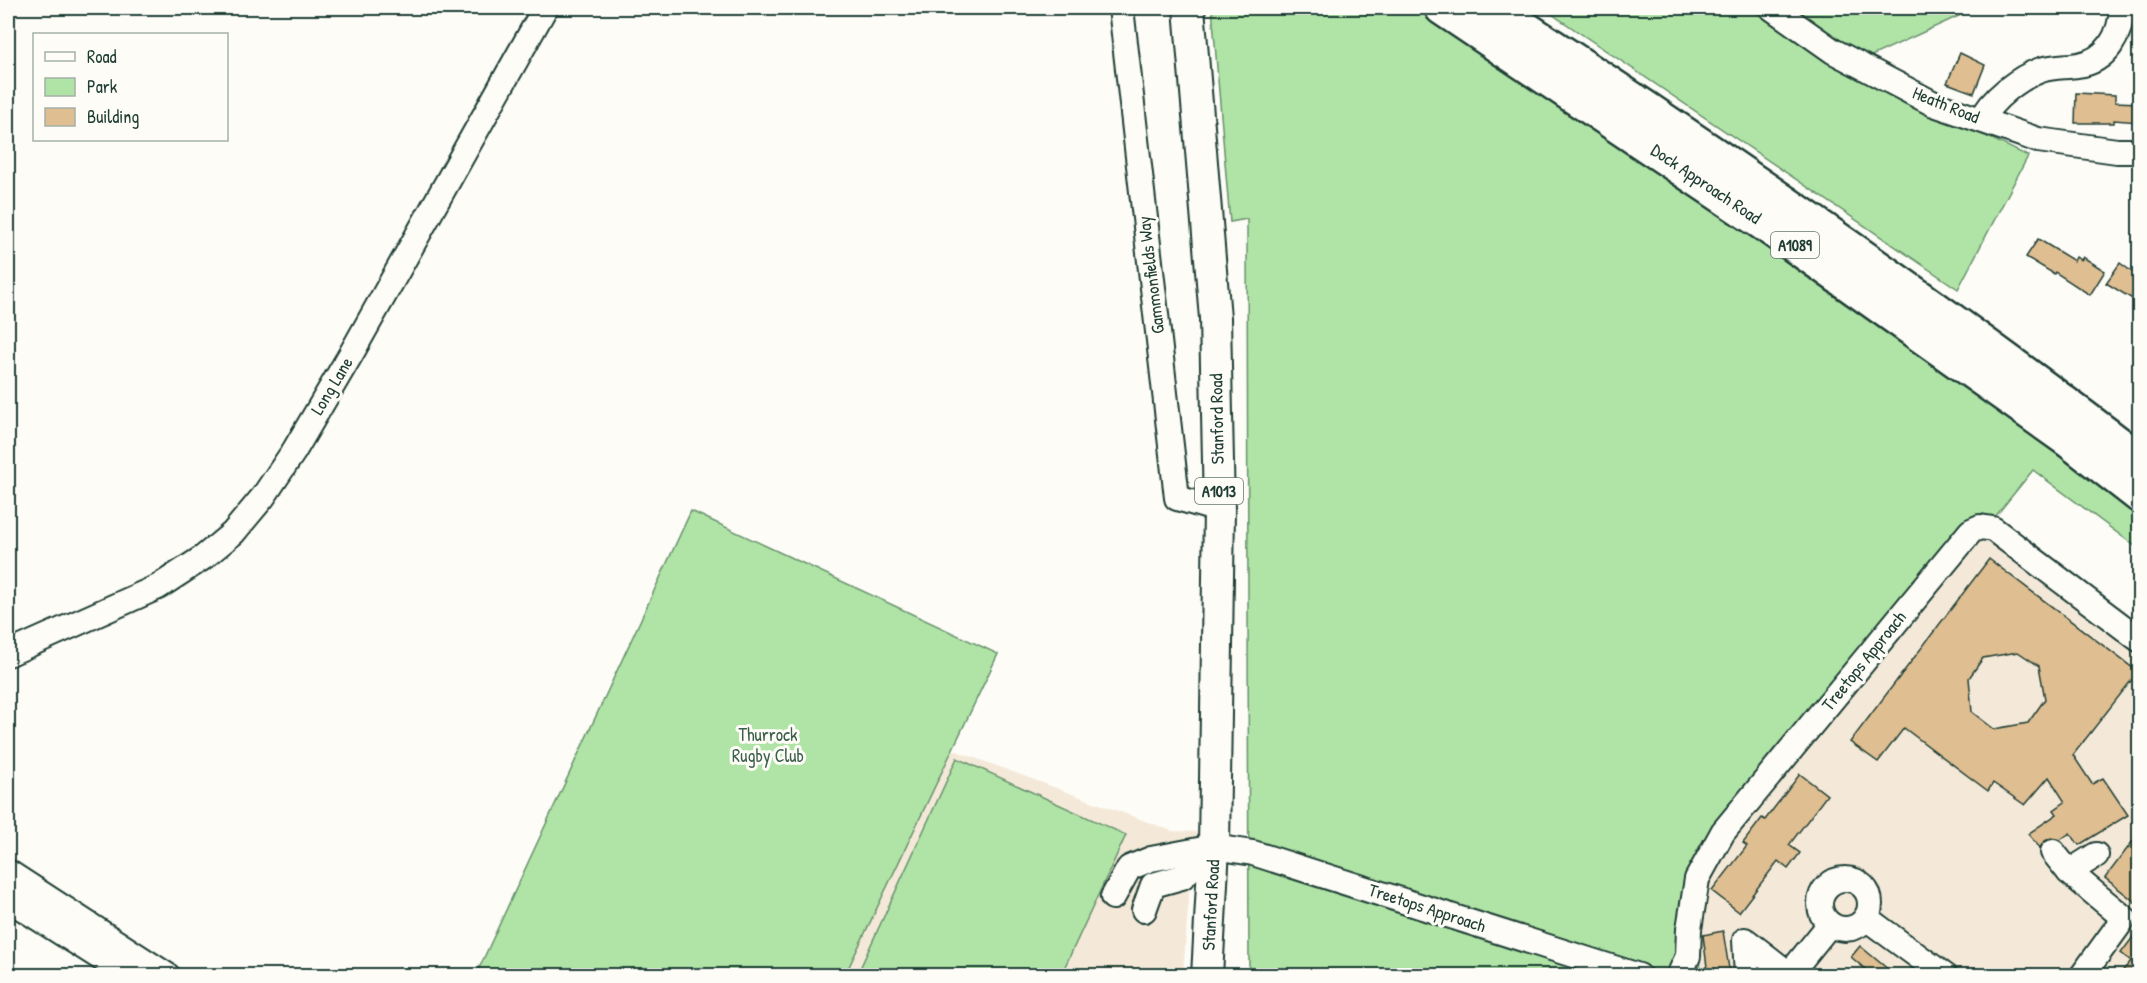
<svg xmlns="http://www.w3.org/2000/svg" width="2147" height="983" font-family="'Patrick Hand',sans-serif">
	<rect width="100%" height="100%" fill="#fdfcf7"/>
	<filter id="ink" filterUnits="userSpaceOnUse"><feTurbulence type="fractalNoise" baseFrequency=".0167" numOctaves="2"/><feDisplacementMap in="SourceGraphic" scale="12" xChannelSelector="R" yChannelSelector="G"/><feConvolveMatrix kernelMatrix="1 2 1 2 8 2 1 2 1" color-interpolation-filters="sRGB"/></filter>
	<g filter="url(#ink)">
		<g fill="#f4e9d8">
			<polygon points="1982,533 2139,651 2139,975 1700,976 1700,910 1728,833"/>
			<polygon points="951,749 1172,831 1202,832 1190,882 1183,975 845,976"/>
		</g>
		<g fill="#b0e4a6" stroke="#68906d" stroke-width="1.5">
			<polygon points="1212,8 1418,8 1628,145 1951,372 2139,517 2139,549 2033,470 1982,533 1728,833 1700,910 1700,975 1249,975 1247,219 1230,222"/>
			<polygon points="1543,8 1749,8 1820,57 2028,156 1958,289"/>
			<polygon points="1791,8 1976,8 1865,59"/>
			<polygon points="691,511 998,654 845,975 476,975"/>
			<polygon points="957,758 1126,835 1061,975 857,975"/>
		</g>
		<g fill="#dfbe91" stroke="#1f3d34" stroke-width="1.5" fill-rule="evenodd">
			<polygon points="1960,53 1985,65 1974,93 1947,83"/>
			<polygon points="2076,93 2115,95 2115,102 2139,103 2139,122 2114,120 2114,123 2075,123"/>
			<polygon points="2038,239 2074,261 2076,257 2081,260 2083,257 2105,271 2090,295 2055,272 2054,274 2026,257"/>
			<polygon points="2120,263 2139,277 2139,303 2106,283"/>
			<path d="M1989,559l149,113 -65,83 19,29 11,-6 25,37 -49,30 -9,-12 -10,7 -9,-2 -6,3 -5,7 -12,-14 29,-20 -3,-4 11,-8 -16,-25 -24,28 -32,-22 -5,8 -84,-63 -26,34 -28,-20zM2018,652l21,14 6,33 -17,24 -34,6 -22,-17 -3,-34 14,-20z"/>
			<polygon points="1800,774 1827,795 1789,845 1800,853 1788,869 1778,861 1739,912 1712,891 1747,846 1743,843 1762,818 1765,820"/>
			<polygon points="2139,833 2139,905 2105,878"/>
			<polygon points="2139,929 2139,975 2119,975 2131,961 2121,953"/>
			<polygon points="1723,931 1730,975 1708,975 1703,935"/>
			<polygon points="1860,946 1895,975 1872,975 1851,957"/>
		</g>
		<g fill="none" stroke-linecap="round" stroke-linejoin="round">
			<g stroke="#1f3d34" stroke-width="28">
				<g id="minor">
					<polyline points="1121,8 1177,498 1219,510"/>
					<polyline points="1772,8 1833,51 1934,104 2038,140 2117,151 2140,151"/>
					<path d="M1982,120c8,-20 38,-43 59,-50 12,-4 24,-3 37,-5 29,-4 43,-30 44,-57"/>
					<polyline points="8,654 158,587 204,557 233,533 263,497 294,451 351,354 545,8"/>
					<polyline points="2053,852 2069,872"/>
					<polyline points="8,872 168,976"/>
					<circle cx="1845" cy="904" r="25"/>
					<polyline points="1113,897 1129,868 1151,859 1214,847 1253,853 1639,976"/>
					<polyline points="8,899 129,976"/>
					<polyline points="1144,910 1153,885 1182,877 1214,847"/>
					<polyline points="1866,918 1945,976"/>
					<polyline points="1679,976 1688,956 1689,929 1697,879 1723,832 1971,531 1980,527 1993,529 2140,640"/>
					<polyline points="1747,976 1745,940 1789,974"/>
					<polyline points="1788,976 1830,924"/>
					<polyline points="2082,976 2124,918 2069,872 2096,855"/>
				</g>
			</g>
			<g stroke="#1f3d34" stroke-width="34">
				<polyline id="major" points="1189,8 1215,318 1219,510 1214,847 1207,976"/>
			</g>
			<g stroke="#1f3d34" stroke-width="38">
				<g id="highway">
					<polyline points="1442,8 1767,226 2068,440 2140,496"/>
					<path d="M1494,8c220,143 437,292 646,452"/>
				</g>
			</g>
			<use href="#minor" stroke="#fdfcf7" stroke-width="24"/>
			<use href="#major" stroke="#fdfcf7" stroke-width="30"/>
			<use href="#highway" stroke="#fdfcf7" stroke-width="33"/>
		</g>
	</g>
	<g text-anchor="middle" stroke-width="6" stroke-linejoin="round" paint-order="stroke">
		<g fill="#fdfcf7" stroke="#62766e" stroke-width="1.5">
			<rect x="1771" y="232" width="48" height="26" rx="4.5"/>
			<rect x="1195" y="478" width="48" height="26" rx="4.5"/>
		</g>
		<g font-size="16" font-weight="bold" fill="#1f3d34">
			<text x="1795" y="251">A1089</text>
			<text x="1219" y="497">A1013</text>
		</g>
		<g font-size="18" fill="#1f3d34" stroke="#fdfcf7">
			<text transform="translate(1946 105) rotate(22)" y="6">Heath Road</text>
			<text transform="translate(1706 184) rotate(34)" y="6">Dock Approach Road</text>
			<text transform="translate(1151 275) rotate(-97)" y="6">Gammonfields Way</text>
			<text transform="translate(332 386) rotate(-59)" y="6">Long Lane</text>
			<text transform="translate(1217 419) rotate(-91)" y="6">Stanford Road</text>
			<text transform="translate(1864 661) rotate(-51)" y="6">Treetops Approach</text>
			<text transform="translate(1211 905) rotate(-87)" y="6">Stanford Road</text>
			<text transform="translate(1427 908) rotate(18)" y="6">Treetops Approach</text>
		</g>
		<g font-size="18" fill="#3c5e4b" stroke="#fdfcf7">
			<text x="768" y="741">Thurrock<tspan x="768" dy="21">Rugby Club</tspan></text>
		</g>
	</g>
	<rect width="2147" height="983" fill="none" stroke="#fdfcf7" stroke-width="30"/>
	<rect x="15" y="15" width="2117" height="953" fill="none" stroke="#1f3d34" stroke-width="2" filter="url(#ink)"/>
	<rect x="33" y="33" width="195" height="108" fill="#fdfcf7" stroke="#a4b0a9" stroke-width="1.5"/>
	<rect x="45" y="52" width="30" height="9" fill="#fdfcf7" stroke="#a4b0a9" stroke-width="1.5"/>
	<text x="87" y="63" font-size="18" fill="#1f3d34">Road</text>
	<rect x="45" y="78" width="30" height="18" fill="#b0e4a6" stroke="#a4b0a9" stroke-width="1.5"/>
	<text x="87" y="93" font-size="18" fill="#1f3d34">Park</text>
	<rect x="45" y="108" width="30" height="18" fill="#dfbe91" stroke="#a4b0a9" stroke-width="1.5"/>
	<text x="87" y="123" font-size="18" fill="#1f3d34">Building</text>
</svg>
